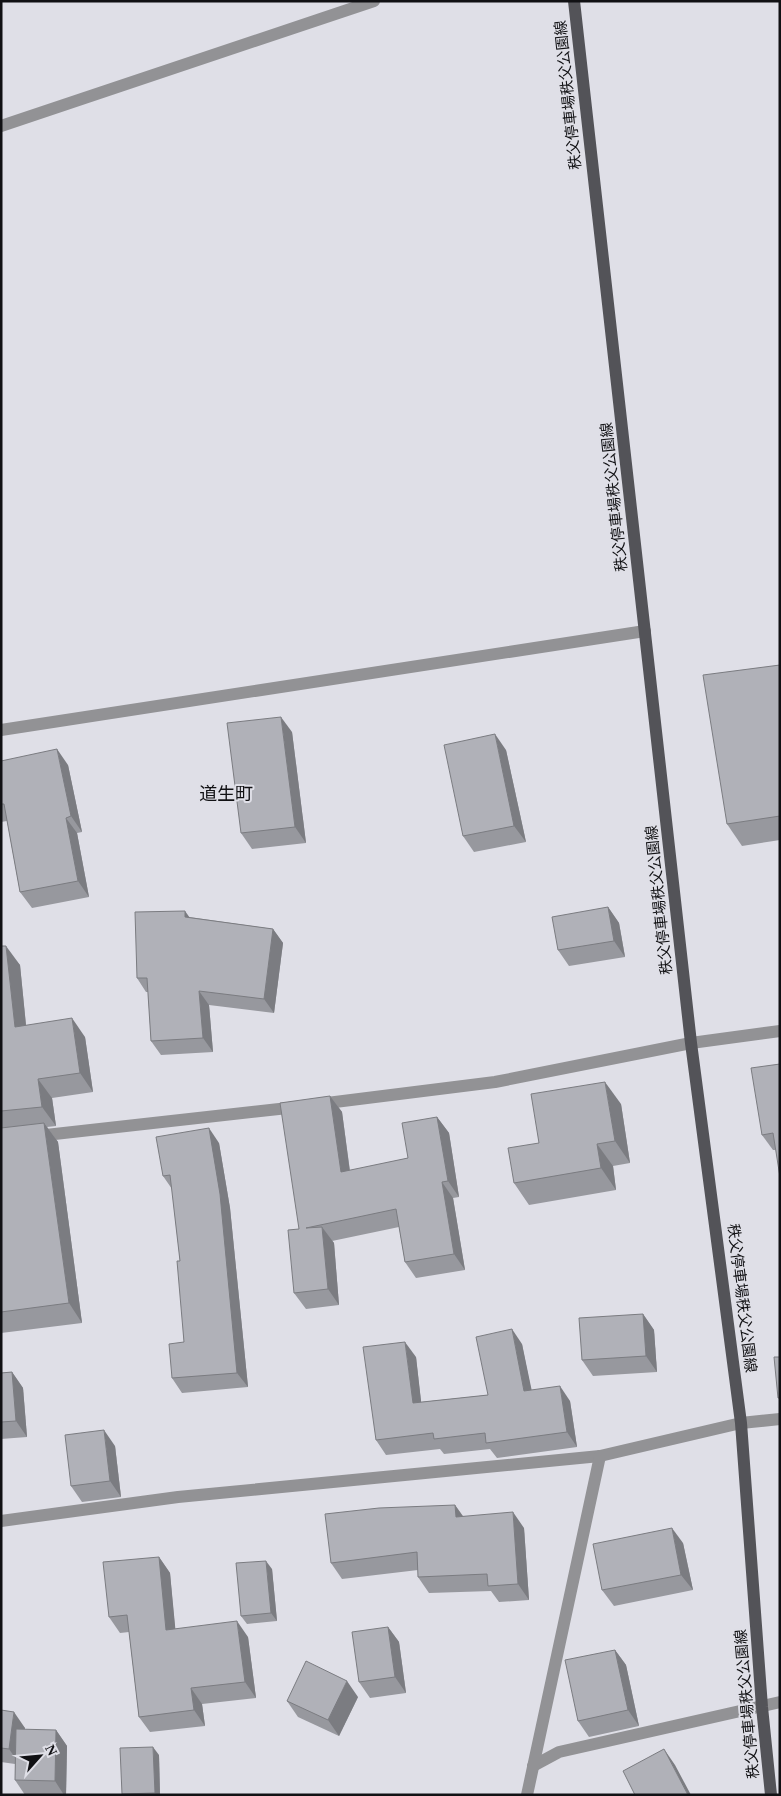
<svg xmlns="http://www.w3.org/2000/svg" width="781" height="1796" font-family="'Times New Roman','Noto Sans JP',serif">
	<rect width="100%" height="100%" fill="#dfdfe7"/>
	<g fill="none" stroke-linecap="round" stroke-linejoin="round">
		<g stroke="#929295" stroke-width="12">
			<polyline points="1,126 374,1"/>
			<polyline points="1,730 645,631"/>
			<polyline points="319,1104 495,1082 691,1043 780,1031"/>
			<polyline points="1,1140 297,1107"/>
			<polyline points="1,1521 178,1497 600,1456 741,1423 780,1419"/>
			<polyline points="533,1766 559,1752 780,1702"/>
			<polyline points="527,1795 600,1456"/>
		</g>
		<polyline stroke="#535358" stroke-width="12" points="574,1 691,1043 741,1423 762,1707 771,1795"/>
	</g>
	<g fill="#97989e">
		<polygon points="780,665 780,840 742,846 727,824"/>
		<polygon points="292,732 306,843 252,849 241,833"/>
		<polygon points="506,750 526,842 474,852 463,836"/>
		<polygon points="1,761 68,765 82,832 77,833 89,897 32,908 20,892 7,821 1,822"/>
		<polygon points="608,907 619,923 625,957 569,966 558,950"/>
		<polygon points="189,917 273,929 283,943 274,1013 209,1005 213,1052 161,1055 151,1041 148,992 146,992 137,978"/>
		<polygon points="1,946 20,965 26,1025 85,1037 93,1092 52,1098 56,1126 47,1127 58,1142 82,1323 1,1333"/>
		<polygon points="780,1064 775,1150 773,1150 762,1135"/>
		<polygon points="330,1096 342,1112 350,1171 408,1158 437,1117 449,1133 459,1197 453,1198 465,1270 416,1278 405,1262 399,1227 332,1241 334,1243 339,1305 306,1309 294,1293 299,1229"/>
		<polygon points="621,1104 630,1163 613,1166 616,1190 529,1205 514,1183 539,1143"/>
		<polygon points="219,1143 230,1208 248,1387 182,1393 172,1378 184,1342 180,1261 172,1189 163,1176"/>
		<polygon points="643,1314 654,1330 657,1372 593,1376 582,1360"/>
		<polygon points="522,1344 531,1390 570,1401 577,1447 497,1458 490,1449 444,1454 440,1449 386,1455 376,1440 416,1357 421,1402 488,1395"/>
		<polygon points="12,1372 23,1388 27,1437 1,1439 1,1373"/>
		<polygon points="115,1446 121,1497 82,1502 71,1486"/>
		<polygon points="455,1505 463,1516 524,1528 529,1600 499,1602 491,1591 429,1593 418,1577 418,1570 342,1579 331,1563"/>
		<polygon points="683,1543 693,1590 614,1606 602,1590"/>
		<polygon points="159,1557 170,1573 175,1629 248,1637 256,1698 202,1704 205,1726 150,1732 139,1717 129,1632 120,1633 109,1617"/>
		<polygon points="272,1569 277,1621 247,1624 241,1616"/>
		<polygon points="388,1627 399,1642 406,1693 370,1698 359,1682"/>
		<polygon points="615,1650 626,1665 639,1726 589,1737 578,1721"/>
		<polygon points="358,1697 339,1736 298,1717 287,1701"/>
		<polygon points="1,1710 25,1728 24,1730 56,1730 67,1746 66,1795 25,1795 15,1780 15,1764 1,1762"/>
		<polygon points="159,1755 160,1795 123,1795 122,1794"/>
	</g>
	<g fill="#7b7c81">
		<polygon points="281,717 292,732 306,843 295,827"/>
		<polygon points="495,734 506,750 526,842 514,826"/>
		<polygon points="57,749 68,765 82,832 71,816"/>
		<polygon points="66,818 77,833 89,897 78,881"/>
		<polygon points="608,907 619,923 625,957 614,941"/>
		<polygon points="185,911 195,925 185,917"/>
		<polygon points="273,929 283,943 274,1013 264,999"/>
		<polygon points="6,946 20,965 28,1046 15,1027"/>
		<polygon points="199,991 209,1005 213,1052 203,1038"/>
		<polygon points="72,1018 85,1037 93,1092 80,1073"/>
		<polygon points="38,1079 52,1098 56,1126 42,1107"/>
		<polygon points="605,1082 621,1104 630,1163 615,1141"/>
		<polygon points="330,1096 342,1112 352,1188 341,1172"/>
		<polygon points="437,1117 449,1133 459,1197 448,1181"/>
		<polygon points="44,1123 58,1142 82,1323 69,1303"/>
		<polygon points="209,1128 219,1143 230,1208 248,1387 237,1373"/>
		<polygon points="597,1144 613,1166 616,1190 601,1168"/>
		<polygon points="442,1182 453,1198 465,1270 454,1254"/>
		<polygon points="322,1227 334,1243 339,1305 328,1289"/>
		<polygon points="643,1314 654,1330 657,1372 646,1356"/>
		<polygon points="512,1329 522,1344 535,1406 524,1391"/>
		<polygon points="405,1342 416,1357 423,1418 413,1403"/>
		<polygon points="12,1372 23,1388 27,1437 16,1421"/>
		<polygon points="560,1386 570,1401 577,1447 567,1432"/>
		<polygon points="104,1430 115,1446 121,1497 110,1481"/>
		<polygon points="455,1505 466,1521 456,1517"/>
		<polygon points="513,1512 524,1528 529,1600 518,1584"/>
		<polygon points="672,1528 683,1543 693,1590 681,1575"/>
		<polygon points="159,1557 170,1573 177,1646 166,1630"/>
		<polygon points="266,1561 272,1569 277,1621 271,1613"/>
		<polygon points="237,1621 248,1637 256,1698 245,1682"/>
		<polygon points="388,1627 399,1642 406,1693 395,1677"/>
		<polygon points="615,1650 626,1665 639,1726 628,1710"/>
		<polygon points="347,1681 358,1697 339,1736 328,1720"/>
		<polygon points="191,1688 202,1704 205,1726 194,1710"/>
		<polygon points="14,1712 25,1728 20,1765 9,1749"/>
		<polygon points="56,1730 67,1746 66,1795 64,1795 55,1781"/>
		<polygon points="153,1747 159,1755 160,1795 156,1795 155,1793"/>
		<polygon points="664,1749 675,1765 691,1795 688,1795"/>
	</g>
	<g fill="#b0b1b8" stroke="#7b7c81">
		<polygon points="780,665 780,816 727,824 703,675"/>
		<polygon points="281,717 295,827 241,833 227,723"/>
		<polygon points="495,734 514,826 463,836 444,745"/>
		<polygon points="57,749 71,816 66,818 78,881 20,892 4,804 1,804 1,761"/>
		<polygon points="608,907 614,941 558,950 552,917"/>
		<polygon points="185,911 185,917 273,929 264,999 199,991 203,1038 151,1041 147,978 137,978 135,912"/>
		<polygon points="1,946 6,946 15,1027 72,1018 80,1073 38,1079 42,1107 1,1111"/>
		<polygon points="780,1064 780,1177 773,1133 762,1135 751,1068"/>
		<polygon points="605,1082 615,1141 597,1144 601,1168 514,1183 508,1148 539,1143 531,1094"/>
		<polygon points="330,1096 341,1172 408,1158 402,1123 437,1117 448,1181 442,1182 454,1254 405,1262 396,1209 306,1228 322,1227 328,1289 294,1293 288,1230 299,1229 280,1103"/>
		<polygon points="44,1123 69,1303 1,1312 1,1128"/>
		<polygon points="209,1128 220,1194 237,1373 172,1378 169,1344 184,1342 177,1261 180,1261 170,1175 163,1176 156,1137"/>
		<polygon points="643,1314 646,1356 582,1360 579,1318"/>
		<polygon points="512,1329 524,1391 560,1386 567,1432 486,1443 485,1433 434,1439 433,1433 376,1440 363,1347 405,1342 413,1403 488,1395 476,1337"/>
		<polygon points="774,1357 780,1357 780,1398 778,1398"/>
		<polygon points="12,1372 16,1421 1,1422 1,1373"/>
		<polygon points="104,1430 110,1481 71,1486 65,1435"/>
		<polygon points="455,1505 456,1517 513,1512 518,1584 488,1586 487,1574 418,1577 417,1552 331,1563 325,1514 379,1508"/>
		<polygon points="672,1528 681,1575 602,1590 593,1544"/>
		<polygon points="159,1557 166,1630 237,1621 245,1682 191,1688 194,1710 139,1717 127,1615 109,1617 103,1562"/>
		<polygon points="266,1561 271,1613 241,1616 236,1563"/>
		<polygon points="388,1627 395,1677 359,1682 352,1632"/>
		<polygon points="615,1650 628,1710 578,1721 565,1660"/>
		<polygon points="306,1661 347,1681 328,1720 287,1701"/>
		<polygon points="1,1710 14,1712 9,1749 1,1748"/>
		<polygon points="16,1729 56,1730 55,1781 15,1780"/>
		<polygon points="153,1747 155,1793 122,1794 120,1748"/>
		<polygon points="664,1749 688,1795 635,1795 623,1771"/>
	</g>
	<g text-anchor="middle" stroke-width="4" stroke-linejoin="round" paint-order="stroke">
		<g font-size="15" fill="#111114" stroke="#dfdfe7">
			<text transform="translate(568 95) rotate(-96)" y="5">秩父停車場秩父公園線</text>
			<text transform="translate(614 497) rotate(-96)" y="5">秩父停車場秩父公園線</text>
			<text transform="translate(659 900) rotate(-96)" y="5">秩父停車場秩父公園線</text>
			<text transform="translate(742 1298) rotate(83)" y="5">秩父停車場秩父公園線</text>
			<text transform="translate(747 1704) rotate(-95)" y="5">秩父停車場秩父公園線</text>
		</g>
		<g font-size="18" fill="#111114" stroke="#dfdfe7">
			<text x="226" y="800">道生町</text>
		</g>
	</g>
	<rect width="781" height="1796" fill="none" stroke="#111114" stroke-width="5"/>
	<g transform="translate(40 1756) rotate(63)" stroke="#dfdfe7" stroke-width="4" paint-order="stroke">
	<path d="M0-4L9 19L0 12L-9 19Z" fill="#111114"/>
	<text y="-8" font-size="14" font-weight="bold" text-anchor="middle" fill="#111114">N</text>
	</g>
</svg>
